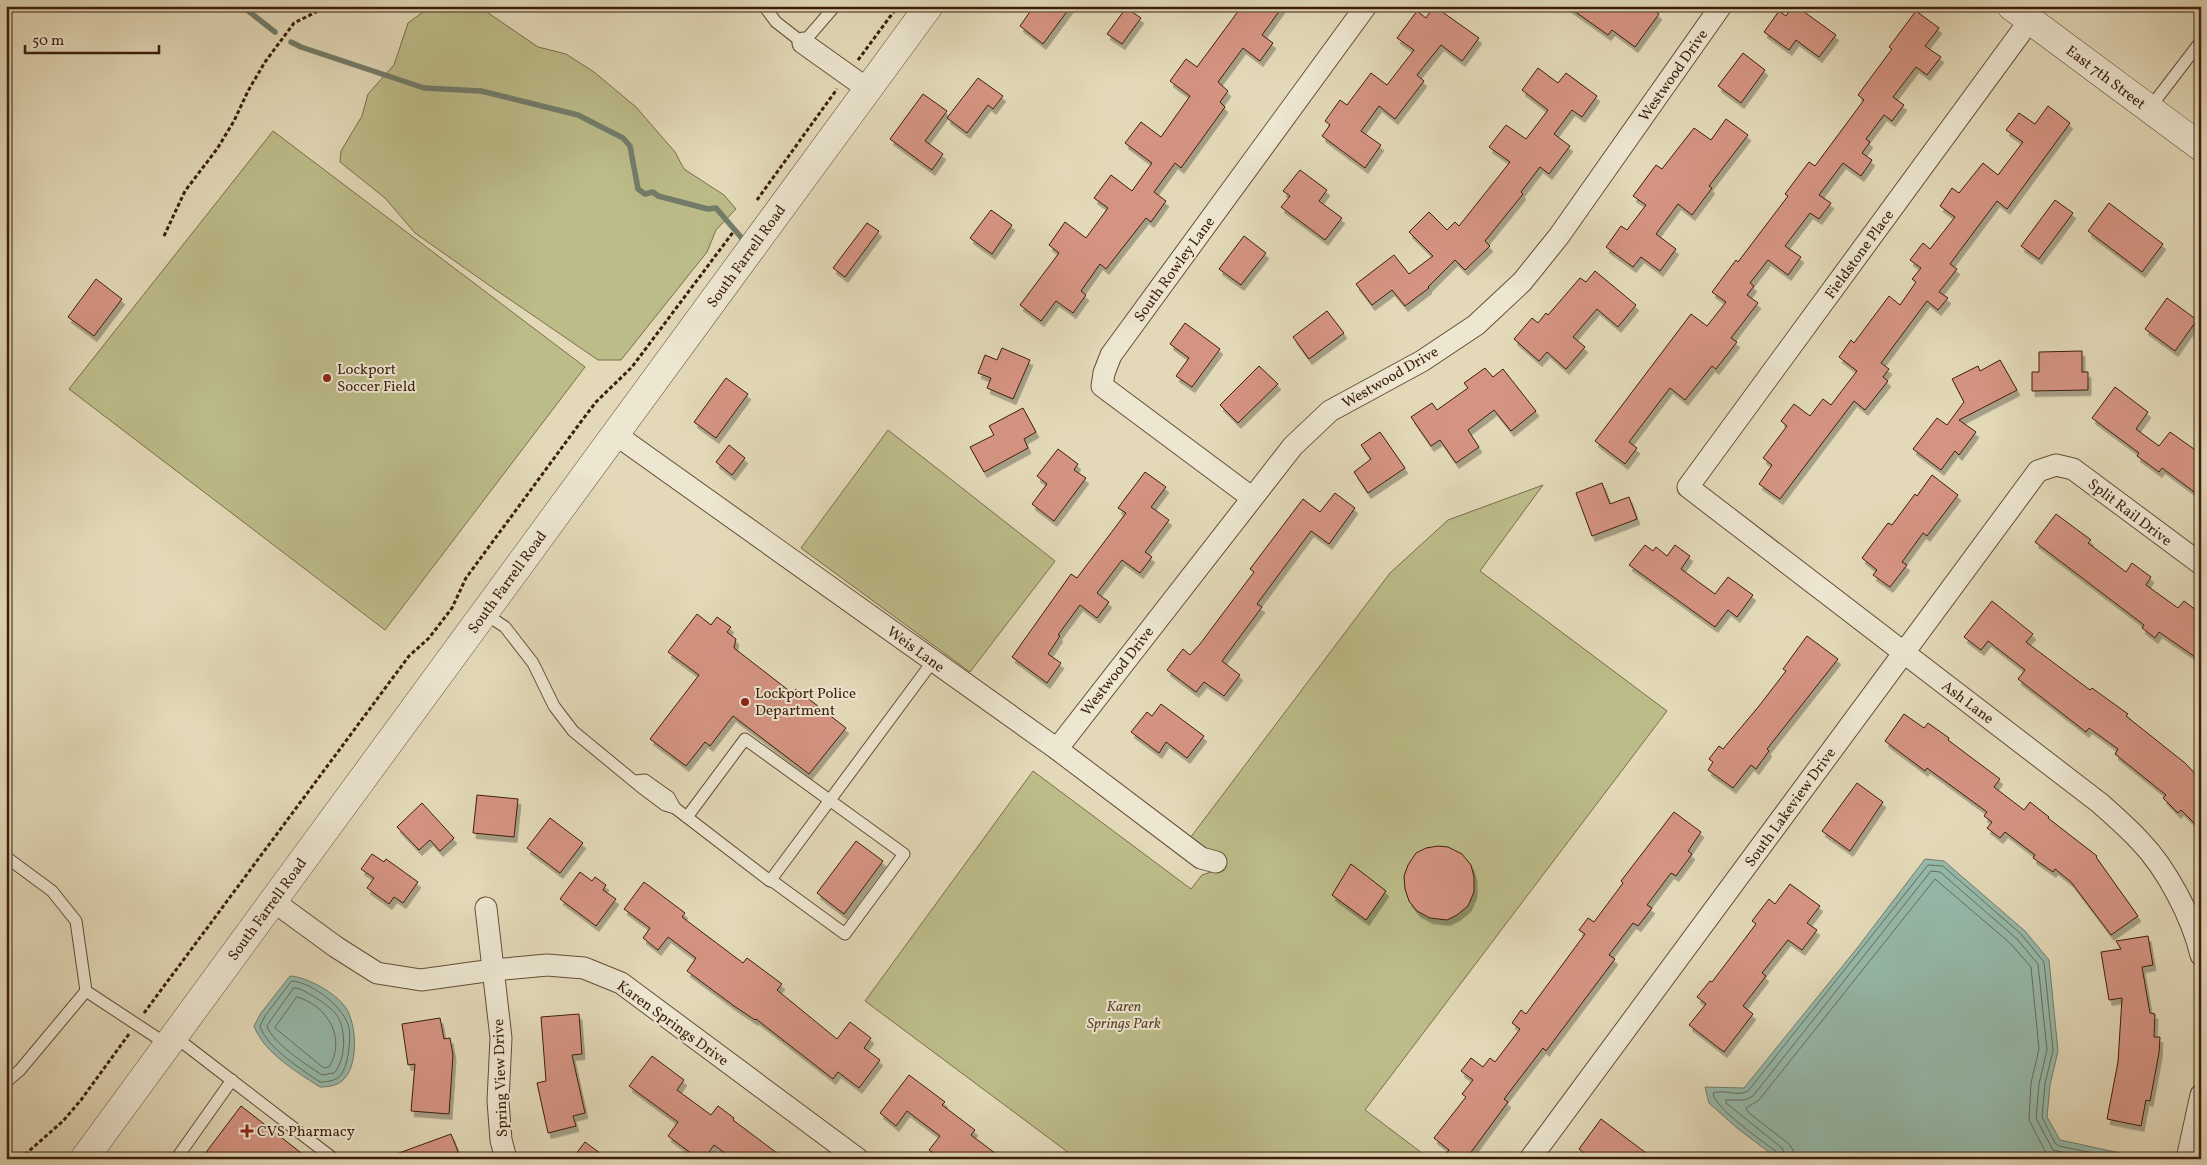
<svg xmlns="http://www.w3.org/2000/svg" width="2207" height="1165" font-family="Vollkorn,serif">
	<defs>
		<filter id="shadow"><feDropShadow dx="3" dy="5.5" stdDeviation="0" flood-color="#0004"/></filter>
	</defs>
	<rect width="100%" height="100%" fill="#e3d9b8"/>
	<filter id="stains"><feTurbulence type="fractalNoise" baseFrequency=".004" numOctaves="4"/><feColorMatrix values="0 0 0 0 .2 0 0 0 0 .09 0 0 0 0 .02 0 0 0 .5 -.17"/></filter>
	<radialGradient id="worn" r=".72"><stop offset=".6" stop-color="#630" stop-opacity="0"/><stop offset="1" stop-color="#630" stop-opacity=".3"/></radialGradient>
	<g fill="#bcbc89" stroke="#7c6d4a">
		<polygon points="431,6 478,6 538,47 566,54 594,72 636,107 675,152 684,169 724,195 736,209 716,230 707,252 621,360 598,360 493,288 415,233 385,198 340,162 341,151 362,116 368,94 394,65 408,23"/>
		<polygon points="273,131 585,367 385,630 69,389"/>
		<polygon points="888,430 1055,561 970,672 801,548"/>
		<polygon points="1543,485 1480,571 1667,711 1365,1110 1430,1159 1077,1159 865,1001 1033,771 1191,889 1202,875 1217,870 1184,846 1390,573 1448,520"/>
	</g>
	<g fill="#96baab" stroke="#727c6b">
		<polygon points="1925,859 1944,861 2025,931 2049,960 2058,1051 2050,1085 2047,1117 2060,1140 2134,1156 2133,1159 1778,1159 1737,1128 1709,1103 1705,1087 1744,1088 1858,947"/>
		<path d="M290,976c17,1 46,17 56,32 11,17 13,59 -4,73 -6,5 -15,6 -22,6 -23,-15 -56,-34 -66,-61l7,-13z"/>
	</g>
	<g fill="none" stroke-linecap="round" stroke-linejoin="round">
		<g stroke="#696c5c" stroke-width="1">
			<path d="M292,981c20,1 53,27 57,47 2,12 -1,41 -10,49 -5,4 -13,5 -19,5 -18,-12 -54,-35 -60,-56l5,-10z"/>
			<path d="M294,988c6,0 12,4 17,7 9,5 19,12 25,19 11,15 10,46 -2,59l-12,2c-14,-9 -51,-33 -55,-49z"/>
			<path d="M297,997c30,8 50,41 32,70l-5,1 -4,-3 -45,-37z"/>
			<path d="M1780,1159l-2,-6c-13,-10 -64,-45 -65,-60 11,-4 25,4 35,-2l180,-226 15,1 78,68 23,28 9,88 -8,34 -3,33 13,26 4,3 63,13"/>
			<polyline points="1787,1159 1782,1148 1726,1103 1726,1100 1745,1100 1753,1096 1931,871 1940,872 2017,939 2038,964 2047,1050 2039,1084 2036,1118 2053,1150 2092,1159"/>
			<polyline points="1794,1159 1793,1150 1789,1144 1749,1113 1746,1108 1759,1100 1935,879 2011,944 2031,967 2039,1049 2031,1083 2029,1120 2045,1151 2055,1159"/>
		</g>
		<g stroke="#727c6b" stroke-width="5.5">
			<polyline points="242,6 275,32"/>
			<polyline points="291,42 301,47 424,88 481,91 578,115 623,138 630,146 638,189 645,194 653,192 658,196 708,209 716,208 746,243"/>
		</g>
	</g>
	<g fill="#d59482" stroke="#3c1e0c" filter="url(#shadow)">
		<polygon points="1034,6 1071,6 1043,44 1020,26"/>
		<polygon points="1242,6 1283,6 1262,35 1273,43 1260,61 1243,48 1218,82 1228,91 1220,102 1225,107 1181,168 1175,163 1154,192 1166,201 1151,222 1146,218 1106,269 1100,264 1081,291 1086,295 1073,313 1056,301 1041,321 1020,305 1059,253 1049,245 1065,222 1086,238 1108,208 1094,198 1111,175 1132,191 1152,163 1125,143 1141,122 1161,137 1190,96 1170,81 1186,59 1197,67"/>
		<polygon points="1434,6 1479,38 1462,61 1441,45 1417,75 1424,81 1395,119 1379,106 1361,131 1381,145 1365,168 1322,136 1330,125 1325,121 1340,100 1347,105 1371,73 1387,85 1414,50 1397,38 1417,11 1426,18"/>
		<polygon points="1567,6 1648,6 1659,14 1635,47 1612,30 1608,35"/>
		<polygon points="1792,6 1796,6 1836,35 1819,57 1796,40 1789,50 1764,32 1779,11 1786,16"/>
		<polygon points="1126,8 1141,18 1122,44 1107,34"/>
		<polygon points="1916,11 1939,28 1925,46 1941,57 1927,75 1916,67 1893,97 1904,105 1892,121 1884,115 1866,139 1870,142 1862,153 1872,160 1861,176 1843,163 1819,195 1831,203 1819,219 1810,213 1785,246 1801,257 1788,275 1768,260 1750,283 1754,286 1747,295 1758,303 1731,338 1737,342 1716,369 1712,366 1685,400 1670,388 1629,442 1637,448 1625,464 1595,441 1691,314 1707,326 1726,302 1712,292 1736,260 1738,262 1788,196 1785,194 1809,162 1815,166 1864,100 1858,95 1892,49 1889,47"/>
		<polygon points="1743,53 1765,70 1741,103 1718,86"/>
		<polygon points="1538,68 1558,83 1566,73 1597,96 1582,117 1572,110 1554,134 1570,146 1549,174 1540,167 1521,192 1523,194 1485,241 1490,246 1465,270 1455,260 1428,287 1429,288 1405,306 1392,290 1372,305 1356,284 1394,255 1409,274 1433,256 1409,232 1429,212 1447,230 1455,222 1459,226 1510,162 1489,147 1506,125 1526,139 1548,110 1522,90"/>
		<polygon points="978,78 1003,96 993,109 988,105 967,133 947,118"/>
		<polygon points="923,94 947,111 925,141 943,154 932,170 890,139"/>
		<polygon points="2048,106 2070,123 2007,209 1997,201 1950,264 1957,269 1939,292 1948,298 1938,310 1927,301 1881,363 1889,369 1883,377 1888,381 1865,410 1854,401 1780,499 1759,484 1772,465 1763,458 1787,426 1781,421 1794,404 1810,416 1823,399 1831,405 1857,371 1839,357 1851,340 1854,343 1889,296 1900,305 1916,282 1912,279 1921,268 1910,260 1923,243 1930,249 1955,217 1940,206 1952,188 1959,193 1983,163 1998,175 2023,142 2006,130 2019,113 2035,124"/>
		<polygon points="1726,119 1748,135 1709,186 1712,188 1692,215 1678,204 1656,234 1676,249 1660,271 1641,257 1633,267 1606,247 1621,226 1627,230 1646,205 1633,196 1656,165 1662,169 1694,128 1711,140"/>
		<polygon points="1300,170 1327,190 1319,201 1342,218 1325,240 1281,207 1290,196 1283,191"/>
		<polygon points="2055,200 2073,213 2039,259 2021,246"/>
		<polygon points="2109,203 2163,244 2142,272 2088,231"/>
		<polygon points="991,210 1012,225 992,254 970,238"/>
		<polygon points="867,223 879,231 845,277 833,268"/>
		<polygon points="1244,236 1266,253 1241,285 1219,269"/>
		<polygon points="1595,271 1636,305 1618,327 1597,309 1573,337 1585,347 1566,369 1547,352 1539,361 1514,339 1532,318 1538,323 1546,313 1548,315 1580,278 1586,282"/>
		<polygon points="96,279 122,299 94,336 68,317"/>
		<polygon points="2167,298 2197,320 2175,351 2145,329"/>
		<polygon points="1327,311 1344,333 1309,359 1293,337"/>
		<polygon points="1185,323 1220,349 1192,387 1176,376 1189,358 1170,344"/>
		<polygon points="1002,348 1030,360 1013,399 987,388 991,378 978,373 985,355 997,360"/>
		<polygon points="2082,351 2082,372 2088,372 2088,390 2032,391 2032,372 2039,372 2039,352"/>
		<polygon points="2000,360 2017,390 1959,420 1976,432 1959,455 1955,451 1941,470 1913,449 1937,418 1947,425 1964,402 1952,379 1978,366 1980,371"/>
		<polygon points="1259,366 1278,384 1238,423 1220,405"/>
		<polygon points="1485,368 1493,377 1503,369 1536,411 1511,431 1494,410 1468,430 1479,447 1456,463 1440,440 1431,446 1411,417 1432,403 1437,410 1468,388 1464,383"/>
		<polygon points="726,378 748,394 716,438 694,422"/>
		<polygon points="2115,387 2148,412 2136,429 2159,446 2170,432 2201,454 2201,497 2162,468 2159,472 2137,456 2139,453 2092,418"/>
		<polygon points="1023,408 1036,432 1024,439 1028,448 984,472 970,447 994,435 989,426"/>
		<polygon points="1380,432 1405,468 1368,493 1354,472 1371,459 1361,445"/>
		<polygon points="729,445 745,458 732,475 716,462"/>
		<polygon points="1058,449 1078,464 1074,470 1086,478 1054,521 1032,504 1047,484 1037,476"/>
		<polygon points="1145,472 1166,487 1151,507 1169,520 1145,552 1152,557 1140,573 1122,560 1097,593 1109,602 1097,618 1080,605 1058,635 1060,636 1048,654 1061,663 1047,683 1012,657 1071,574 1077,578 1126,513 1118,508"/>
		<polygon points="1932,475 1958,495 1927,536 1923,533 1902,562 1907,565 1890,587 1873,575 1877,570 1862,558 1888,523 1892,525 1915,494 1917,496"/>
		<polygon points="1602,483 1610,504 1629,497 1637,519 1592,536 1576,493"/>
		<polygon points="1335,493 1355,508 1329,544 1311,531 1257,604 1262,607 1222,661 1240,675 1224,696 1204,682 1196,692 1167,670 1183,649 1190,655 1200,644 1254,572 1250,569 1303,499 1320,512"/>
		<polygon points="2056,514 2091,540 2088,543 2126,572 2132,563 2151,577 2146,585 2178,608 2184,601 2201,614 2201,661 2159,632 2155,638 2142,628 2144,625 2035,542"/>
		<polygon points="1645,545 1653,551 1656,547 1667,556 1675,545 1690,556 1681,569 1715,594 1728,577 1753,595 1737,617 1728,610 1715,627 1629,565"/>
		<polygon points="1992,601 2033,634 2026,642 2090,690 2092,688 2128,714 2126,716 2185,763 2201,780 2201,830 2181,810 2178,813 2163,798 2166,795 2115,754 2118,749 2089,728 2086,732 2018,679 2025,670 1988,641 1981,650 1964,637"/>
		<polygon points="697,614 711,625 717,617 731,627 727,632 736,639 734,648 792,693 796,689 846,728 809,774 733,716 710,746 705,742 686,766 650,739 699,675 668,652"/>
		<polygon points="1807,636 1838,659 1767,749 1769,751 1756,769 1751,765 1733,788 1708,770 1713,762 1709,759 1719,746 1723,749 1759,706 1786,671 1783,669"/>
		<polygon points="1161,704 1204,736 1187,758 1166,742 1159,753 1131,732 1147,712 1152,716"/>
		<polygon points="1904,714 1924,728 1928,723 1949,738 1948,740 2000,779 1994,787 2024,810 2030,802 2049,817 2048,818 2097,856 2096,857 2138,916 2111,935 2071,882 2055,869 2053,872 2033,858 2035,855 2005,832 2000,838 1987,828 1992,822 1984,816 1987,812 1927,768 1925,771 1885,741"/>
		<polygon points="1857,783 1883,802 1850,851 1822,831"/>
		<polygon points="477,795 518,799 514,837 473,833"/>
		<polygon points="422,803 454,838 440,851 430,840 419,850 397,827"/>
		<polygon points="1674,812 1701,832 1688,851 1692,854 1676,876 1671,873 1647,905 1652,908 1638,926 1633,923 1609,955 1615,959 1546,1051 1543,1048 1504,1099 1508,1102 1466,1159 1442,1159 1449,1150 1434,1138 1466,1097 1462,1094 1473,1080 1461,1071 1471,1058 1483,1067 1490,1058 1495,1062 1520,1029 1512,1023 1521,1010 1526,1014 1585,934 1579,930 1588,918 1594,922 1623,883 1621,881"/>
		<polygon points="550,818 583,843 560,873 527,848"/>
		<polygon points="856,841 883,861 844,914 817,893"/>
		<polygon points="1438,846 1448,847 1462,854 1471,865 1474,877 1474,892 1468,906 1457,915 1447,920 1430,918 1417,911 1409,901 1405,889 1404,876 1408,865 1416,853 1426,848"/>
		<polygon points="372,854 384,862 386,859 418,882 403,903 394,897 389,904 367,888 374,878 361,869"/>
		<polygon points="1351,864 1386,891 1366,920 1332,895"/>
		<polygon points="580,872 592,881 595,877 606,885 603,890 616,899 596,926 560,899"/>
		<polygon points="644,882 685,913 682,917 743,963 747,958 782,984 777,990 837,1039 850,1022 871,1038 864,1048 880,1060 859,1088 838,1072 833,1079 756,1019 755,1020 734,1006 687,971 696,958 668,937 658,950 643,938 650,928 624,909"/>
		<polygon points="1790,884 1820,906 1807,923 1817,930 1802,950 1788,940 1762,973 1766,976 1743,1006 1753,1014 1724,1052 1689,1025 1706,1004 1697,997 1710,981 1712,982 1756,924 1752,921 1769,899 1775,904"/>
		<polygon points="2148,936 2153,965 2142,967 2150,1013 2155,1014 2154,1037 2160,1037 2159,1053 2150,1101 2146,1100 2141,1126 2107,1119 2118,1062 2122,998 2109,1000 2101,952 2121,949 2116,941"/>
		<polygon points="579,1014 582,1054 572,1055 585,1113 573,1116 576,1126 548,1133 537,1083 546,1081 541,1017"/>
		<polygon points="440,1018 444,1039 450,1038 453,1055 449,1114 411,1111 415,1064 408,1065 402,1024"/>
		<polygon points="652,1056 684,1080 677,1090 711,1115 718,1106 734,1118 733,1120 785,1159 733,1159 714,1145 704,1159 699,1159 668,1136 678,1122 629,1086"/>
		<polygon points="909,1075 945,1102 942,1105 975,1130 971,1135 1003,1159 941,1159 929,1150 940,1136 907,1111 896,1126 880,1113"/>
		<polygon points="241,1106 309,1159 201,1159"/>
		<polygon points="1601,1119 1654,1159 1591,1159 1579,1149"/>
		<polygon points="451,1134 461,1159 388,1159 388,1157"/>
		<polygon points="585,1142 608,1159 572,1159"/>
	</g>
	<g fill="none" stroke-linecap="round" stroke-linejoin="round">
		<g stroke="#664d37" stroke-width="13">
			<g id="service">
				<polyline points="764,6 776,22 803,43 835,6"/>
				<polyline points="2149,109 2201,41"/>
				<polyline points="484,613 505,627 533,663 554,706 573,731 641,787 665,805 675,808 770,881 933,661"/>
				<polyline points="636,781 645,780 669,797 675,808"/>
				<polyline points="687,817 745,739 904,854 845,934 771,880"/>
				<polyline points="6,857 52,891 76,921 86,991 168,1045"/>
				<polyline points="174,1036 334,1159"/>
				<polyline points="6,1082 20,1070 86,991"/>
				<polyline points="176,1159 232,1080"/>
			</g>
		</g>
		<g stroke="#664d37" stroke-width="23">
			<g id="minor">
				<path d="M2030,20l-342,467 413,317c13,12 27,24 39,37 27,28 52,76 61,114"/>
				<polyline points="803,43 869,90"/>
				<polyline points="615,434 1057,749 1201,858 1216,862"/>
				<polyline points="1251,497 1102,386 1104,373 1111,355 1366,6"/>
				<polyline points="1057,749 1293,446 1330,411 1422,361 1476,325 1522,282 1559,236 1721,6"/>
				<polyline points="273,901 336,947 377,973 421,980 493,970 547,965 584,968 621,983 858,1159"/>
				<polyline points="486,908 501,1038 498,1101 501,1140 506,1159"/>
				<polyline points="1530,1159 2038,471 2056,465 2073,469 2201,564"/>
				<polyline points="2187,1159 2201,1095"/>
			</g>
		</g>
		<g stroke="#664d37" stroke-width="29">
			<g id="tertiary">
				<polyline points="2011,6 2201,147"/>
				<polyline points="84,1159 929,6"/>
			</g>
		</g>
		<g stroke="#3c1e0c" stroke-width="3" stroke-dasharray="4 2.5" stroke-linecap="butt">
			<polyline points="858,60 898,6"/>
			<polyline points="757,200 837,89"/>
			<polyline points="164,236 185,191 217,149 234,121 248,91 265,62 294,23 328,6"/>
			<polyline points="144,1013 409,656 429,638 452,608 466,578 580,423 596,402 632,367 734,231"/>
			<polyline points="20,1159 63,1121 81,1100 129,1034"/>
		</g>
		<use href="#service" stroke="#ede6d1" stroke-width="11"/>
		<use href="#minor" stroke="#ede6d1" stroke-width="21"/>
		<use href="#tertiary" stroke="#ede6d1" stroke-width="28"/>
	</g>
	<g fill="#8f2418" stroke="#ede6d1" stroke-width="2">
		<circle cx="327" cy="378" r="5"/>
		<circle cx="745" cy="702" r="5"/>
		<path d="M244.5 1123.5h5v5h5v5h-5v5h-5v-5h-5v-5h5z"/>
	</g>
	<g text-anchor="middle" stroke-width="4" stroke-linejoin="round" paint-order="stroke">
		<g font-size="15" fill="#3c1e0c" stroke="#ede6d1">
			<text transform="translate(1673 75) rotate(-55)" y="5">Westwood Drive</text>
			<text transform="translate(2106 77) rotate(37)" y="5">East 7th Street</text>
			<text transform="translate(1859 254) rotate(-54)" y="5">Fieldstone Place</text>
			<text transform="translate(746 256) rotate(-54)" y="5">South Farrell Road</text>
			<text transform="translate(1174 269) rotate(-54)" y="5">South Rowley Lane</text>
			<text transform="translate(1390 377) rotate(-30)" y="5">Westwood Drive</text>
			<text transform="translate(2130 512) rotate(37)" y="5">Split Rail Drive</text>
			<text transform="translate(507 582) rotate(-54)" y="5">South Farrell Road</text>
			<text transform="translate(916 649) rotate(36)" y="5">Weis Lane</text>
			<text transform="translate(1117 671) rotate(-52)" y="5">Westwood Drive</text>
			<text transform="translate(1968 702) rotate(37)" y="5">Ash Lane</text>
			<text transform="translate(1790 807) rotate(-54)" y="5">South Lakeview Drive</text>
			<text transform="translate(267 909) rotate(-54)" y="5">South Farrell Road</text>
			<text transform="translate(673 1023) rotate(36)" y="5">Karen Springs Drive</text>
			<text transform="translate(500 1078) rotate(-92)" y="5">Spring View Drive</text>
		</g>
		<g font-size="15" fill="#3c1e0c" stroke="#ede6d1" text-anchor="start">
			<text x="337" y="374">Lockport<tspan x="337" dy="17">Soccer Field</tspan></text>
			<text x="755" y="698">Lockport Police<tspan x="755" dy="17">Department</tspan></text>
			<text x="257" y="1136">CVS Pharmacy</text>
		</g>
		<g font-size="15" font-style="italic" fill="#5c462b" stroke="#ede6d1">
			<text x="1124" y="1011">Karen<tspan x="1124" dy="17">Springs Park</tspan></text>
		</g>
	</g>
	<rect width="2207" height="1165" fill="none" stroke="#e3d9b8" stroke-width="25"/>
	<rect x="8" y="8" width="2192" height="1150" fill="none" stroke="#3c1e0c" stroke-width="2.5"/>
	<rect x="12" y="12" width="2182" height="1140" fill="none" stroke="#3c1e0c"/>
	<path d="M25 45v8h134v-8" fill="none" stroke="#3c1e0c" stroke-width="2.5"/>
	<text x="32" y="45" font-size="15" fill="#3c1e0c" stroke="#ede6d1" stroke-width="4" paint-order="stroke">50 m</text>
	<rect width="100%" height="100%" filter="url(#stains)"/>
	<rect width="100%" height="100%" fill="url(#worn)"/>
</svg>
